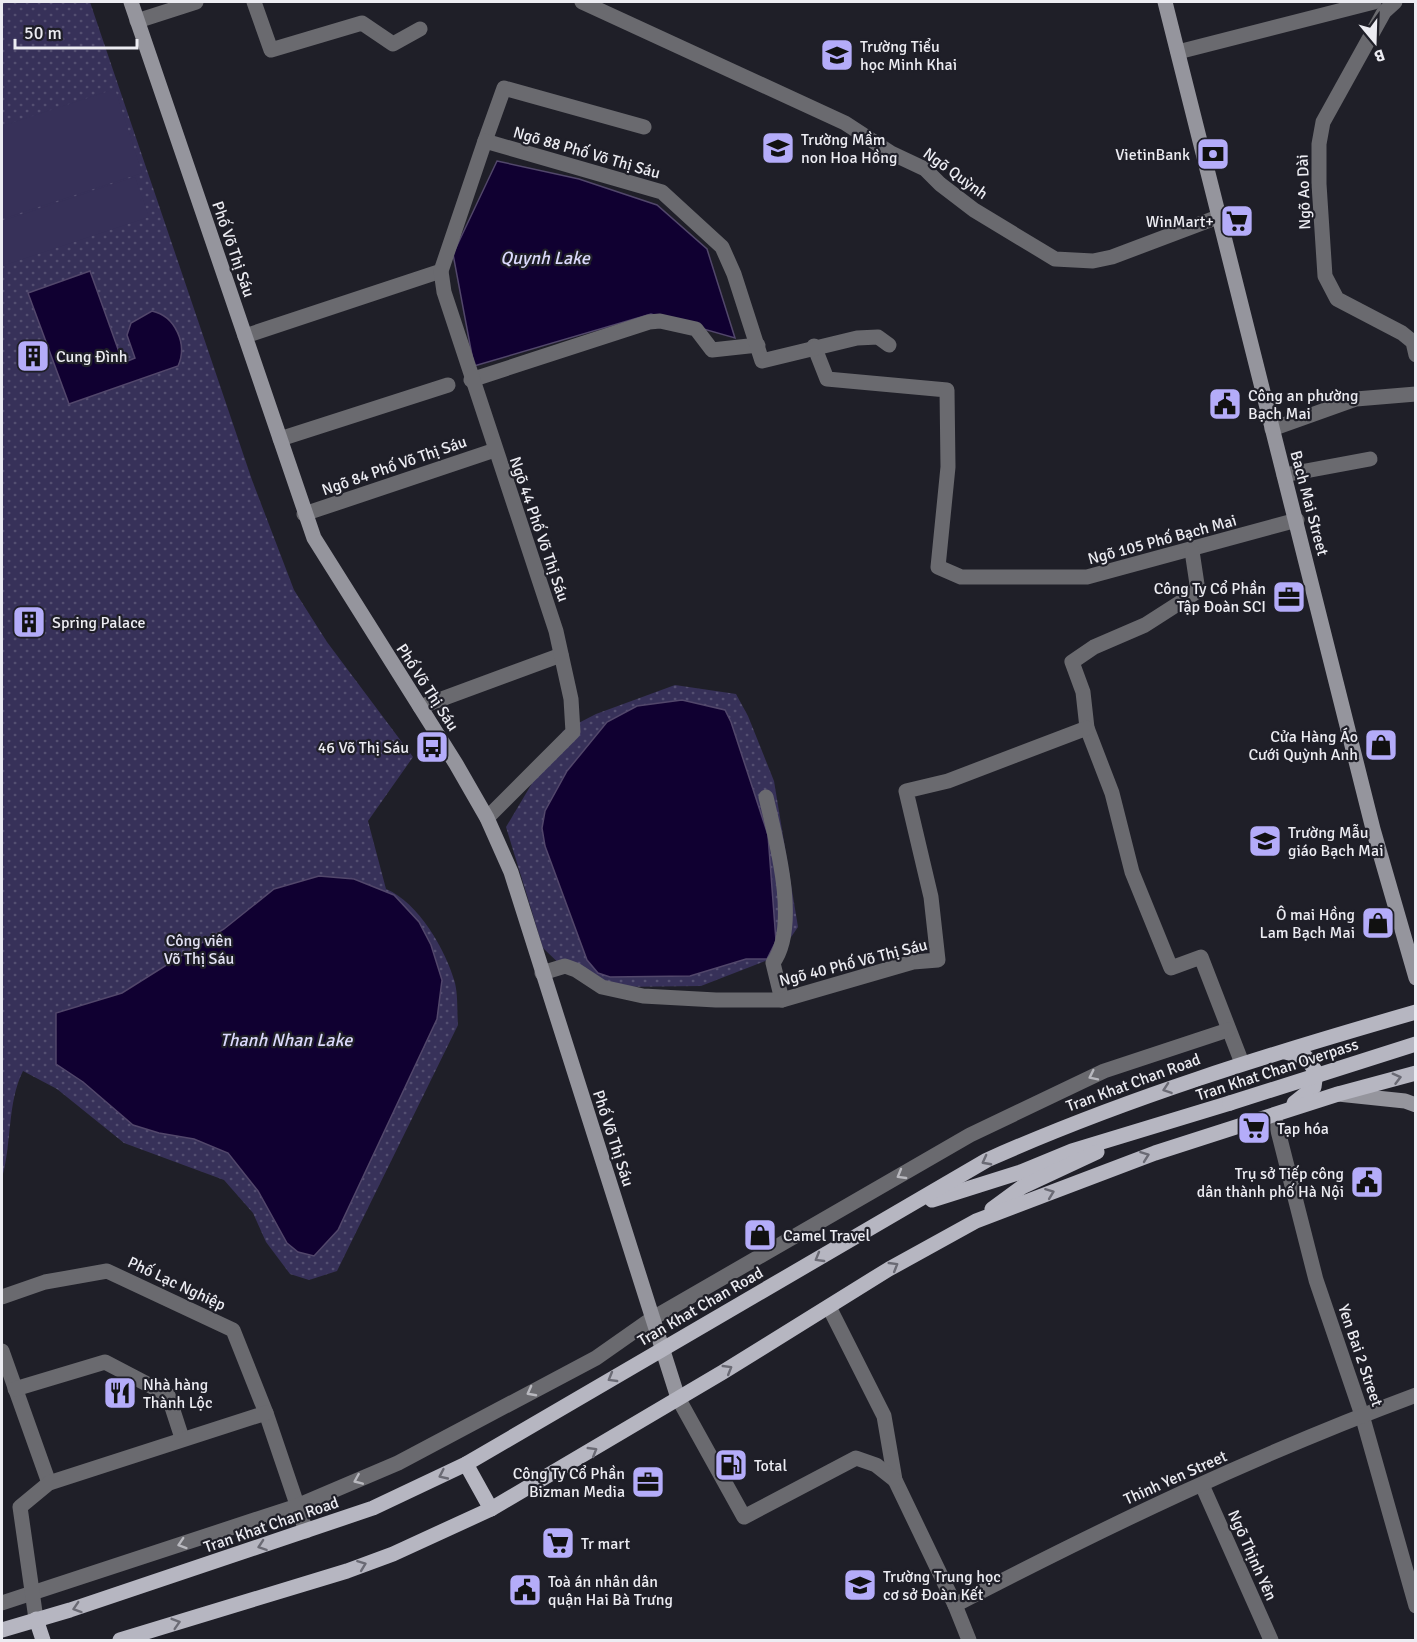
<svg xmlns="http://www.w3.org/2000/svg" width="1417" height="1642" font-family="Signika,sans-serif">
	<defs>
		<pattern id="grass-dots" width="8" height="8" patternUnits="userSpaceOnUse" patternTransform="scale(1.5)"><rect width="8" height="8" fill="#373159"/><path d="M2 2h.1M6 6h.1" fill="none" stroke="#544f71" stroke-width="1.8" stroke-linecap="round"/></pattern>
	</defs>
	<rect width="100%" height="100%" fill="#1f1f28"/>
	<g fill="url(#grass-dots)">
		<path d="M2,2h88l162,478 42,110 33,52 86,115 -45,64 18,68c32,13 60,61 69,94 3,13 2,28 3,42l-121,246 -28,9 -19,-6 -24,-32 -13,-29 -29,-33 -100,-37 -67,-54 -34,-18c-16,32 -11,72 -21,107z"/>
		<polygon points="675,685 736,694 748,716 774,781 798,927 778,956 701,986 615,987 572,976 543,948 506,827 563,731 596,714"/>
	</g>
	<g fill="#373159">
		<polygon points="115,89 142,173 2,219 2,126"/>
		<polygon points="135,177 149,217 2,266 2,221"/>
	</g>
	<g fill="#100031" stroke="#52476b" stroke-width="1.5">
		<polygon points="497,161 579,179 657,205 707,249 735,338 651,314 474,366 453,254"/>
		<path d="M90,271l33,92 12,-5 -8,-23 4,-12 21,-12c23,5 36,33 26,55l-109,38 -41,-111z"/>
		<polygon points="682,700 725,710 731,722 768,835 776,941 767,959 746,959 690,976 610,977 598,973 587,960 545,846 542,828 545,811 567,771 607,722 637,706"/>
		<polygon points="319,876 354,879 394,895 419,922 431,945 442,980 437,1019 338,1230 314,1256 298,1252 287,1243 258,1191 228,1153 194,1139 159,1133 133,1125 83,1082 56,1064 56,1013 122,993 224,929 274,889"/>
	</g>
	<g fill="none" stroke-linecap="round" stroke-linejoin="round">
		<g stroke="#6a6a6f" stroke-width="15">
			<polyline points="254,2 271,50 362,23 393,44 420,29"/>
			<polyline points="582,2 845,123 891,153 925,169 940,184 974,210 1055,259 1093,261 1112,257 1218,217"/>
			<polyline points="1395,2 1384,12 1323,122 1319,144 1319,184 1325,276 1337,299 1402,333 1413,342 1416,355"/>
			<polyline points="137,21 196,2"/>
			<polyline points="1178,52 1374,2"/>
			<polyline points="485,141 504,88 644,127"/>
			<polyline points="245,336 441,271"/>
			<polyline points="814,346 827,379 947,390 948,467 938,567 961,577 1087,577 1297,520"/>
			<polyline points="471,380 649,322 660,321 696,329 712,350 758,345"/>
			<polyline points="1272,429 1356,399 1416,394"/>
			<polyline points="280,439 448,385"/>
			<polyline points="1284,475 1370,459"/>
			<polyline points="304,514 495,450"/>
			<polyline points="1192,551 1198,591 1145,625 1094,647 1072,662 1083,692 1087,728 1112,793 1132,872 1171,968 1201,957 1242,1063"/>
			<polyline points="420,707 561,655"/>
			<path d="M766,797c10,43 34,129 7,166l9,37"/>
			<polyline points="487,818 573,732 571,699 556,631 444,292 441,271 485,141 662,192 722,247 734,274 762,361 857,338 878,337 889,345"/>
			<polyline points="542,973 565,966 576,970 602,987 643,996 716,1000 782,1000 913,962 938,960 931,897 906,791 948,781 1087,728"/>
			<polyline points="1274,1115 1316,1280 1362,1415 1416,1606"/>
			<polyline points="2,1297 45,1282 107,1271 233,1330 266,1413 306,1531"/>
			<polyline points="829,1307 884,1416 895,1480 955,1605 969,1640"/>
			<polyline points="2,1351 49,1483"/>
			<polyline points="15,1389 105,1362 168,1395 182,1438"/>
			<polyline points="678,1398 744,1517 856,1458 876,1465 895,1480"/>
			<polyline points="1202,1485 1271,1640"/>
			<polyline points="2,1603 297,1506 398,1463 596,1358 653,1318 970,1135 1104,1071 1228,1030"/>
			<path d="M955,1605c150,-78 302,-151 461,-210"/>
			<polyline points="36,1619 20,1507 49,1483 266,1413"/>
		</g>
		<g stroke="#95959d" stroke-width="15">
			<polyline points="131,2 314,538 456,764 487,818 511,872 678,1398"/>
			<polyline points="1165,2 1373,829 1416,978"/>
			<polyline points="1338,1094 1405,1101 1416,1105"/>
		</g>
		<g stroke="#b6b6c1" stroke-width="15">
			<polyline points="1285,1052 1306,1057 1316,1072 1314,1087 1294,1103"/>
			<polyline points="932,1200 1021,1172 1072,1151 1230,1103"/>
			<polyline points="992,1209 1022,1187 1097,1152"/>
			<polyline points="466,1464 491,1509"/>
			<polyline points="36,1619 43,1640"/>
			<path d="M2,1630l68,-20 303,-102 93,-44 521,-304c139,-62 283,-106 429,-148"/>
			<polyline points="120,1640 347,1571 393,1554 491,1509 723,1372 889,1269 976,1221 1155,1153 1338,1094 1416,1073"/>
		</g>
		<polyline stroke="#b6b6c1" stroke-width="15" points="1230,1103 1416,1044"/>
	</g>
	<defs><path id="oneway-chevron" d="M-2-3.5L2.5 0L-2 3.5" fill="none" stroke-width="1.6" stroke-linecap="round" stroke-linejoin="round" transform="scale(1.5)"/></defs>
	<g stroke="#b8b8be">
		<use href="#oneway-chevron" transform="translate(1093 1076) rotate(154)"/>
		<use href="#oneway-chevron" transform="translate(901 1175) rotate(150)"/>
		<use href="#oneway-chevron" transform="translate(531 1392) rotate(152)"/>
		<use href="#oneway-chevron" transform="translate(358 1480) rotate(157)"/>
		<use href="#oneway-chevron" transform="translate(182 1544) rotate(162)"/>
	</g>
	<g stroke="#6a6a74">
		<use href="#oneway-chevron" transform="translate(1397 1078) rotate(-15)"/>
		<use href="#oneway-chevron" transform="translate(1167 1089) rotate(161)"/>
		<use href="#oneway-chevron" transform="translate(1145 1156) rotate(-20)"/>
		<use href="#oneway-chevron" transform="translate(986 1161) rotate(152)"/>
		<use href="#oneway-chevron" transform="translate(1050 1193) rotate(-21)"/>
		<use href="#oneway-chevron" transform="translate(819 1258) rotate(150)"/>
		<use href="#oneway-chevron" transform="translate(894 1266) rotate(-31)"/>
		<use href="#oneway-chevron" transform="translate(728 1369) rotate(-31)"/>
		<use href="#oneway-chevron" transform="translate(612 1378) rotate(150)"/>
		<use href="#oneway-chevron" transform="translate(593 1451) rotate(-31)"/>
		<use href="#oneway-chevron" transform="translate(443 1475) rotate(155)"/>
		<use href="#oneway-chevron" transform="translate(262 1546) rotate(161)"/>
		<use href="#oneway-chevron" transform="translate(362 1565) rotate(-21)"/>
		<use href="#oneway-chevron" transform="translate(77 1608) rotate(162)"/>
		<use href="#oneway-chevron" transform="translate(176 1623) rotate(-17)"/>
	</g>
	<defs>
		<g id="school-square" transform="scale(1.725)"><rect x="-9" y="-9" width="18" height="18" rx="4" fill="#b4acf9" stroke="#1f1f28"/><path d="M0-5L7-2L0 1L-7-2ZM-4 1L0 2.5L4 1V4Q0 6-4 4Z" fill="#111"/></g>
		<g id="bank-square" transform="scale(1.725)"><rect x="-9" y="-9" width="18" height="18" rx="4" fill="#b4acf9" stroke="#1f1f28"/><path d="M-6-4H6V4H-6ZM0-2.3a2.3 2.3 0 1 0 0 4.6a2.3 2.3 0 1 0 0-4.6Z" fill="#111"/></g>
		<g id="supermarket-square" transform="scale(1.725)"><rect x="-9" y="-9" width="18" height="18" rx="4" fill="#b4acf9" stroke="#1f1f28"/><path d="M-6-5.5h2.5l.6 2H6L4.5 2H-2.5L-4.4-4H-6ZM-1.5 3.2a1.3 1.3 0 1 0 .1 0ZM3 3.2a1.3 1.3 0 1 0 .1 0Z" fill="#111"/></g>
		<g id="building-square" transform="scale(1.725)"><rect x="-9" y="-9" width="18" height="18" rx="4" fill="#b4acf9" stroke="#1f1f28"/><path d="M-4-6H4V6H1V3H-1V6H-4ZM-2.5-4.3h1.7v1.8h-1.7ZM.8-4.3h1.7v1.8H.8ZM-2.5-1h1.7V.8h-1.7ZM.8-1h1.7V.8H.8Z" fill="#111"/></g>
		<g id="civic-square" transform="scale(1.725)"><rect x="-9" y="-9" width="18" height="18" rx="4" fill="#b4acf9" stroke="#1f1f28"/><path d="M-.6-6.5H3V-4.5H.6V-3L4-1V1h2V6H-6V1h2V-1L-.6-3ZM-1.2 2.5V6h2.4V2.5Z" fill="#111"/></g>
		<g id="office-square" transform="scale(1.725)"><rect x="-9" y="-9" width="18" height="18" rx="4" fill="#b4acf9" stroke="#1f1f28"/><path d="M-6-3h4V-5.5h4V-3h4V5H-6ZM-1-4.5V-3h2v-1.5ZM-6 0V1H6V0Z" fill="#111"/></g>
		<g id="shop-square" transform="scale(1.725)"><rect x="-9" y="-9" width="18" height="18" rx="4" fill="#b4acf9" stroke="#1f1f28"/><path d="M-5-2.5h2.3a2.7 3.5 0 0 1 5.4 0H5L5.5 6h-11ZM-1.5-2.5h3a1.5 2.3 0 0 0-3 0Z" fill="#111"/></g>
		<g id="bus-square" transform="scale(1.725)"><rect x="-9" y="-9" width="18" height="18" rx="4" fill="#b4acf9" stroke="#1f1f28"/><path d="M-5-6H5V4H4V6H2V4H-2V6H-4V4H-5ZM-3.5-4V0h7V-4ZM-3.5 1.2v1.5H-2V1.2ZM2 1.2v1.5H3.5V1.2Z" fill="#111"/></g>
		<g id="restaurant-square" transform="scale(1.725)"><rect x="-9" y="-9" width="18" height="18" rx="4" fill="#b4acf9" stroke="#1f1f28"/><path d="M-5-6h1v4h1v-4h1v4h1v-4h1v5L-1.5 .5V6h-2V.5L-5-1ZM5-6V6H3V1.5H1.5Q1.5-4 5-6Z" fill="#111"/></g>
		<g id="fuel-square" transform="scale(1.725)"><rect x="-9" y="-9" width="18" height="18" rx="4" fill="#b4acf9" stroke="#1f1f28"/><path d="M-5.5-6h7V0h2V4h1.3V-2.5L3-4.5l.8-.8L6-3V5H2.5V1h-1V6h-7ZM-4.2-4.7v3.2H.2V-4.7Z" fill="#111"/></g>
	</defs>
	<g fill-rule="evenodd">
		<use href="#school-square" x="837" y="55"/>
		<use href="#school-square" x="778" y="148"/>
		<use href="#bank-square" x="1213" y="154"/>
		<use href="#supermarket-square" x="1237" y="221"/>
		<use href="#building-square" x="33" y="356"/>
		<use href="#civic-square" x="1225" y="404"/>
		<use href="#office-square" x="1289" y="597"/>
		<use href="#building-square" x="29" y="622"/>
		<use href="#shop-square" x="1381" y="745"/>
		<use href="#bus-square" x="432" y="747"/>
		<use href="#school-square" x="1265" y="841"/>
		<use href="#shop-square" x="1378" y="923"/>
		<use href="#supermarket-square" x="1254" y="1128"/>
		<use href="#civic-square" x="1367" y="1182"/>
		<use href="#shop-square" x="760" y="1235"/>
		<use href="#restaurant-square" x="120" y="1393"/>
		<use href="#fuel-square" x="731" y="1465"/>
		<use href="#office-square" x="648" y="1482"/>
		<use href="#supermarket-square" x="558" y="1543"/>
		<use href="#school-square" x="860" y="1585"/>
		<use href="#civic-square" x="525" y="1590"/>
	</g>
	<g text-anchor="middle" stroke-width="4.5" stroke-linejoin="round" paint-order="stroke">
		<g font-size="16" fill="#ececf2" stroke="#1f1f28" text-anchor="start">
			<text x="860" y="52">Trường Tiểu<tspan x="860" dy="18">học Minh Khai</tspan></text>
			<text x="801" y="145">Trường Mầm<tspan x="801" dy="18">non Hoa Hồng</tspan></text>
			<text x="1190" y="160" text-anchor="end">VietinBank</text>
			<text x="1214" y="227" text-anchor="end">WinMart+</text>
			<text x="56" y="362">Cung Đình</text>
			<text x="1248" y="401">Công an phường<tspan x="1248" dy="18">Bạch Mai</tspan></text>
			<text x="1266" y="594" text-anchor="end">Công Ty Cổ Phần<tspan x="1266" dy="18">Tập Đoàn SCI</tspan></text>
			<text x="52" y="628">Spring Palace</text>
			<text x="1358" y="742" text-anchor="end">Cửa Hàng Áo<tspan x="1358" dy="18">Cưới Quỳnh Anh</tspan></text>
			<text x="409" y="753" text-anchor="end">46 Võ Thị Sáu</text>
			<text x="1288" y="838">Trường Mẫu<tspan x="1288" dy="18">giáo Bạch Mai</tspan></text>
			<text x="1355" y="920" text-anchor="end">Ô mai Hồng<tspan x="1355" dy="18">Lam Bạch Mai</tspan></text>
			<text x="1277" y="1134">Tạp hóa</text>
			<text x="1344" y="1179" text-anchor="end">Trụ sở Tiếp công<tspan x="1344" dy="18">dân thành phố Hà Nội</tspan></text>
			<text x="783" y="1241">Camel Travel</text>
			<text x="143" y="1390">Nhà hàng<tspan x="143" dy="18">Thành Lộc</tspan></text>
			<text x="754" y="1471">Total</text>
			<text x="625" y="1479" text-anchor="end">Công Ty Cổ Phần<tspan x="625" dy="18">Bizman Media</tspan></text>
			<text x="581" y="1549">Tr mart</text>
			<text x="883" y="1582">Trường Trung học<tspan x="883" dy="18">cơ sở Đoàn Kết</tspan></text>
			<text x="548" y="1587">Toà án nhân dân<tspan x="548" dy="18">quận Hai Bà Trưng</tspan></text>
		</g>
		<g font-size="16" fill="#ececf2" stroke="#1f1f28">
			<text transform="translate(587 152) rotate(16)" y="6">Ngõ 88 Phố Võ Thị Sáu</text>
			<text transform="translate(956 173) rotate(36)" y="6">Ngõ Quỳnh</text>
			<text transform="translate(1303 192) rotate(-92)" y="6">Ngõ Ao Dài</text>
			<text transform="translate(234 249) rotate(71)" y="6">Phố Võ Thị Sáu</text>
			<text transform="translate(394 465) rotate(-19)" y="6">Ngõ 84 Phố Võ Thị Sáu</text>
			<text transform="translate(1310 503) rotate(75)" y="6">Bach Mai Street</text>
			<text transform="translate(540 529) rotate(71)" y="6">Ngõ 44 Phố Võ Thị Sáu</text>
			<text transform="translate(1162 539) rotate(-15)" y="6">Ngõ 105 Phố Bạch Mai</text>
			<text transform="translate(428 687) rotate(57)" y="6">Phố Võ Thị Sáu</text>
			<text transform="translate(853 962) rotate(-14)" y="6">Ngõ 40 Phố Võ Thị Sáu</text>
			<text transform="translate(1277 1069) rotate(-18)" y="6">Tran Khat Chan Overpass</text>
			<text transform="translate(1133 1082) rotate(-20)" y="6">Tran Khat Chan Road</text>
			<text transform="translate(614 1138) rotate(72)" y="6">Phố Võ Thị Sáu</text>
			<text transform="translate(177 1283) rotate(25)" y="6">Phố Lạc Nghiệp</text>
			<text transform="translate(700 1306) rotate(-30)" y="6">Tran Khat Chan Road</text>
			<text transform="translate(1361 1355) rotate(71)" y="6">Yen Bai 2 Street</text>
			<text transform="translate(1175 1477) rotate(-24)" y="6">Thinh Yen Street</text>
			<text transform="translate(271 1524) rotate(-19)" y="6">Tran Khat Chan Road</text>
			<text transform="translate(1253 1555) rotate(66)" y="6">Ngõ Thịnh Yên</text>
		</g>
		<g font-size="16" fill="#e3e2f4" stroke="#1f1f28">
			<text x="199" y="946">Công viên<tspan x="199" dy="18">Võ Thị Sáu</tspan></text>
		</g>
		<g font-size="18" font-style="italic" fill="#dbd9fc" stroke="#1f1f28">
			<text x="545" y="264">Quynh Lake</text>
			<text x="286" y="1046">Thanh Nhan Lake</text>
		</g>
	</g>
	<rect width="1417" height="1642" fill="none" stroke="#ececf2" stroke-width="6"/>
	<g transform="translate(1375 42) rotate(161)" stroke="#1f1f28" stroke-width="4.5" paint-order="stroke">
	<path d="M0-4.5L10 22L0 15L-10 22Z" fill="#ececf2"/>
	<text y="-9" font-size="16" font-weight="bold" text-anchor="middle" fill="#ececf2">B</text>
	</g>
	<path d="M15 39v9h122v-9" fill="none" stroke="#ececf2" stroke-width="3"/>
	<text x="24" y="39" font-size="18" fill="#ececf2" stroke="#1f1f28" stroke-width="4.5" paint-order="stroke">50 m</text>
</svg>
